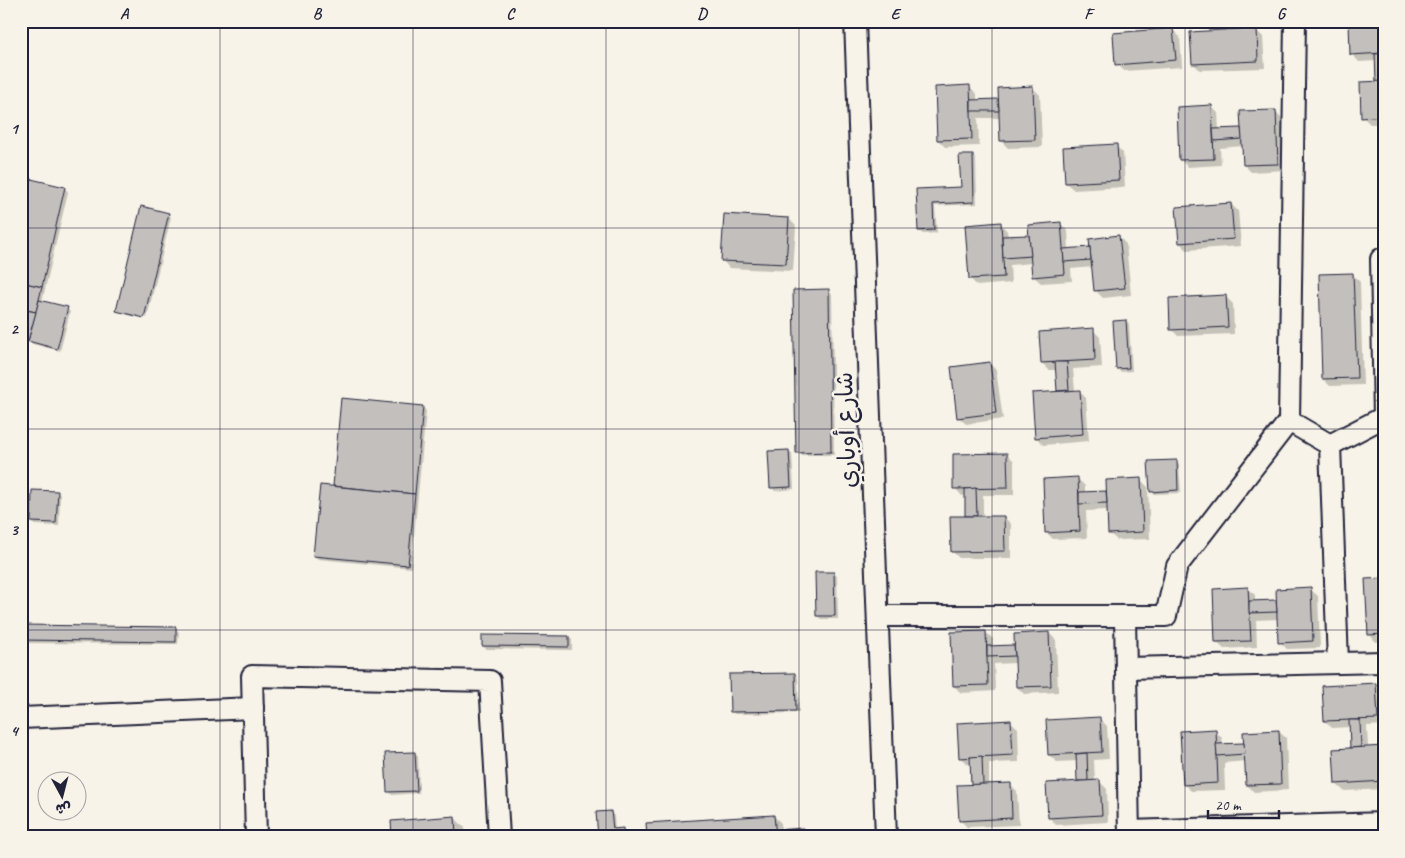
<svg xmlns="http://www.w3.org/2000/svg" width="1405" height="858" font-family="Caveat,'Playpen Sans Arabic',sans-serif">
	<rect width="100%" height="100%" fill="#f7f3e8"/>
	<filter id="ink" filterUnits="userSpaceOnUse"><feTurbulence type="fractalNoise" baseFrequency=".02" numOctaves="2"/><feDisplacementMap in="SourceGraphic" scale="10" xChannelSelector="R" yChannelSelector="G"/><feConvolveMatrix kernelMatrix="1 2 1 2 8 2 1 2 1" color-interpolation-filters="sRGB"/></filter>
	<g filter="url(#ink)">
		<g fill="#0003">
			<polygon points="1384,21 1384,124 1370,124 1363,117 1377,83 1376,61 1359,62 1352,54"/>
			<polygon points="1173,30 1180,37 1182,67 1124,71 1117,64"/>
			<polygon points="1256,30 1263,37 1265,68 1200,70 1193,63"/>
			<polygon points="970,87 977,94 977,101 999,100 1033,88 1040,95 1042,147 1008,148 1001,141 1000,118 978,118 979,146 945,147 938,140"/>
			<polygon points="1211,106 1218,113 1219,130 1243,129 1275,111 1282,118 1285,170 1251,172 1244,165 1243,146 1220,148 1221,165 1188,167 1180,160"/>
			<polygon points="1116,146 1123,153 1125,187 1074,190 1066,183"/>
			<polygon points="972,156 976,159 977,204 935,206 937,233 923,234 919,231 918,190 962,188"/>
			<polygon points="32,181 65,188 68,192 42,302 67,309 70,312 60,351 21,341 21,223"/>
			<polygon points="1231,204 1238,211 1241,246 1187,250 1180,243"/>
			<polygon points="168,214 171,217 147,318 120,311 120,313 118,311"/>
			<polygon points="789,219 796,226 793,271 729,268 722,260"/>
			<polygon points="1000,223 1007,231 1008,237 1030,236 1061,224 1068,231 1069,250 1091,249 1119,237 1126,244 1131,295 1103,298 1096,291 1093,267 1071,269 1072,281 1041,283 1033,276 1032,263 1010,265 1011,283 977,286 970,278"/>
			<polygon points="1353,275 1360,282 1363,385 1330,386 1323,379"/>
			<polygon points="828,291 832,294 834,455 800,455 797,452"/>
			<polygon points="1226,297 1233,304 1234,334 1178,336 1171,329"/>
			<polygon points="1126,321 1129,324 1132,371 1120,372 1117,368"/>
			<polygon points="1093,330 1100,337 1102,367 1073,369 1075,391 1079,391 1086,398 1089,441 1043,445 1036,437 1058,392 1056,370 1049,370 1042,363"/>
			<polygon points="989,363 996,370 1003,419 966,424 958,417"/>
			<polygon points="343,400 423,407 426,411 411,568 318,559 314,556 334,488"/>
			<polygon points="788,451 792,454 794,489 775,491 772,488"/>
			<polygon points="1007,454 1014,461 1014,495 983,495 983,517 1004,517 1011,524 1011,558 959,558 952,551 966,517 966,495 962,496 955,488"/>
			<polygon points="1176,461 1179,464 1181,493 1154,494 1151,491"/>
			<polygon points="1078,479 1085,486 1085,493 1108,493 1141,480 1148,487 1150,539 1117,540 1109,533 1108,510 1086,511 1087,538 1053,539 1046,532"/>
			<polygon points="57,492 60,495 59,526 35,525 32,522"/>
			<polygon points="833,573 837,576 838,619 821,619 817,616"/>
			<polygon points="1384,579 1384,641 1376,642 1369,634"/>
			<polygon points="1248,588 1255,595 1255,602 1278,602 1310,589 1318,596 1320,648 1287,649 1280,642 1278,619 1256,620 1257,647 1224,649 1216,642"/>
			<polygon points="21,627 175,628 179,632 178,644 21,643"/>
			<polygon points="985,632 993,639 993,647 1015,646 1049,633 1056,640 1058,692 1024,694 1017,687 1016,663 994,664 995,691 961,693 954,686"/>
			<polygon points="569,637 572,640 572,650 486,649 483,646"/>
			<polygon points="795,674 798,678 799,713 735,714 731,711"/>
			<polygon points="1375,685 1383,692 1384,725 1367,726 1368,748 1384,747 1384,789 1344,791 1336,784 1351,749 1350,727 1332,728 1325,721"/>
			<polygon points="1100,719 1107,726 1109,759 1094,760 1095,782 1099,781 1107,789 1108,822 1056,825 1049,817 1078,782 1077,761 1057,762 1049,755"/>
			<polygon points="1010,721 1018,728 1019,762 989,763 989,785 1010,784 1017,791 1019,825 967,827 960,820 973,786 972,764 967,764 960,757"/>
			<polygon points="1215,731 1222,738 1223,745 1245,744 1278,731 1286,738 1288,790 1254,792 1247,785 1246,761 1224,763 1225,790 1191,791 1184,784"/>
			<polygon points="415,753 418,756 419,793 392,795 388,791"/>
			<polygon points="611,812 614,816 615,830 623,830 626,833 626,837 599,837"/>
			<polygon points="774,816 781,823 781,831 803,829 806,833 806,837 648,837"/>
			<polygon points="454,817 465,828 466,837 393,837"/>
		</g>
		<g fill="#c2bfbd" stroke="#22223b">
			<polygon points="1349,21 1384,21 1384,53 1350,55"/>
			<polygon points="1173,28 1176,60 1115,65 1113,33"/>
			<polygon points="1257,28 1258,61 1192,64 1190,32"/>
			<polygon points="1384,53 1384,81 1376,82 1375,54"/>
			<polygon points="1384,81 1384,116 1361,118 1360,82"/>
			<polygon points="970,85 972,139 937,140 935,87"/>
			<polygon points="1033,86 1035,140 1000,141 998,88"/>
			<polygon points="998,99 999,111 971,111 971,100"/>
			<polygon points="1212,105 1214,159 1179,160 1177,107"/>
			<polygon points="1276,110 1278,164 1243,165 1240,111"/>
			<polygon points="1241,128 1242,139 1214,141 1213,129"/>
			<polygon points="1117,144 1119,180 1065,183 1063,147"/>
			<polygon points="959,155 973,155 974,202 933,204 934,230 918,231 916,189 961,187"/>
			<polygon points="31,179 65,187 42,287 21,282 21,218"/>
			<polygon points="1231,203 1234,239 1179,243 1176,207"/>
			<polygon points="141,206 169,213 144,318 116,311"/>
			<polygon points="724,214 789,218 786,264 721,261"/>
			<polygon points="1001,222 1004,277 969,279 965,225"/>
			<polygon points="1061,222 1065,274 1032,277 1028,225"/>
			<polygon points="1029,235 1031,256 1003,258 1002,236"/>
			<polygon points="1119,235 1125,288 1094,291 1089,239"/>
			<polygon points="1090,247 1091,260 1064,262 1063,249"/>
			<polygon points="1353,273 1357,378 1322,379 1319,274"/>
			<polygon points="21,282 42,287 36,312 21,309"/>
			<polygon points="829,289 831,452 796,453 793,290"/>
			<polygon points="1226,295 1228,327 1170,330 1169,298"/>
			<polygon points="39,300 68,307 57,349 28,341"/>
			<polygon points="21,309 36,312 28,341 21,339"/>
			<polygon points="1126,320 1129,368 1116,369 1113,321"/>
			<polygon points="1094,328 1095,360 1041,363 1039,332"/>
			<polygon points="990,362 996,413 957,418 951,367"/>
			<polygon points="1055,362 1067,362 1069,390 1057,391"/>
			<polygon points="1080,390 1083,434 1035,438 1032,393"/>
			<polygon points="341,398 423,406 415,494 333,486"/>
			<polygon points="789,450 791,487 770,488 768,451"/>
			<polygon points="1007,453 1008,488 953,489 953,454"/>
			<polygon points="1177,460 1178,490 1150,492 1148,461"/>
			<polygon points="1078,477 1080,531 1045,533 1043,479"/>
			<polygon points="1141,478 1143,532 1108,534 1106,480"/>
			<polygon points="320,485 415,494 408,565 313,556"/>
			<polygon points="976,488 977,516 965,516 965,489"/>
			<polygon points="32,490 58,491 56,523 31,522"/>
			<polygon points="1106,491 1107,503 1079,504 1079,492"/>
			<polygon points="950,516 1004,516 1005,551 951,552"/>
			<polygon points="815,572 834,572 835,616 816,616"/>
			<polygon points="1384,578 1384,634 1368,635 1365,579"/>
			<polygon points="1248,587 1251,641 1215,642 1213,589"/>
			<polygon points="1311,587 1313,641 1278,643 1276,589"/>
			<polygon points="1276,600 1277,612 1249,613 1249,601"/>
			<polygon points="21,625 176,627 176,642 21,640"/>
			<polygon points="986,631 988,685 953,686 951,632"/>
			<polygon points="1049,632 1051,686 1016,687 1014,634"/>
			<polygon points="482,635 569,636 569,647 482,646"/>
			<polygon points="1014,645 1015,656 987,657 987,646"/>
			<polygon points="795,673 796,711 730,712 729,674"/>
			<polygon points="1376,683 1378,719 1324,721 1322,686"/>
			<polygon points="1100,717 1102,752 1048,755 1046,720"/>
			<polygon points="1011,720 1013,755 959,758 957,723"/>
			<polygon points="1349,720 1360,720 1361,747 1350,748"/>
			<polygon points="1216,729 1218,783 1183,785 1180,731"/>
			<polygon points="1279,730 1281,784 1246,785 1243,732"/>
			<polygon points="1244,743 1245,754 1217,756 1216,744"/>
			<polygon points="1384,746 1384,781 1335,784 1333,749"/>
			<polygon points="415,752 417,791 387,792 385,753"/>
			<polygon points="1087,753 1088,781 1077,781 1076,754"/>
			<polygon points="982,756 983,784 971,785 970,757"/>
			<polygon points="1100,780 1102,815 1048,818 1046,783"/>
			<polygon points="1011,783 1012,818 959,821 957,785"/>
			<polygon points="611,811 613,829 623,828 624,837 598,837 596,812"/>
			<polygon points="774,815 776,837 647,837 646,823"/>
			<polygon points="455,816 456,837 392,837 391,821"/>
			<polygon points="803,828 804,837 776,837 775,830"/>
		</g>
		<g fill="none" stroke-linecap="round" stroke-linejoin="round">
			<g stroke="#22223b" stroke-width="24">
				<g id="minor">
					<polyline points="855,21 886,837"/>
					<polyline points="1289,421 1330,445"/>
					<polyline points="878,616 1166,616 1177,566 1289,421 1295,21"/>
					<polyline points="1125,617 1129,837"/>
					<polyline points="1338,663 1330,445 1384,417 1381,259 1384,259"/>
					<polyline points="1126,668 1384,662"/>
					<polyline points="21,718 253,708"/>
					<polyline points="1129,831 1384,823"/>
					<polyline points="256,837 252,676 490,681 499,837"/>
				</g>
			</g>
			<use href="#minor" stroke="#f7f3e8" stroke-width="20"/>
		</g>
	</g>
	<path fill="none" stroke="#22223b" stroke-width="1" stroke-opacity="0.55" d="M220,21v816M413,21v816M606,21v816M799,21v816M992,21v816M1185,21v816M21,228h1363M21,429h1363M21,630h1363"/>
	<g text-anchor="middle" stroke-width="5" stroke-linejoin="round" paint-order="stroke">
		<g font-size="24" fill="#22223b" stroke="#f7f3e8">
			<text transform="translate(846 430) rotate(-92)" y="8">شارع أوباري</text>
		</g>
	</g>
	<rect width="1405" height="858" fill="none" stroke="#f7f3e8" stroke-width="55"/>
	<g transform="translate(62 796) rotate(173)"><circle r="24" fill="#f7f3e8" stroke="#a29fa3"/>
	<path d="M0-4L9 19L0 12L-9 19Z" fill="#22223b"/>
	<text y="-8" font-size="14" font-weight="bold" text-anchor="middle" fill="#22223b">ش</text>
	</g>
	<path d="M1208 810v8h71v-8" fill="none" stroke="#22223b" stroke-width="2.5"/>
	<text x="1215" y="810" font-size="15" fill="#22223b" stroke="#f7f3e8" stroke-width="4" paint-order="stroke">20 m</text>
	<rect x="28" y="28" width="1350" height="802" fill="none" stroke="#22223b" stroke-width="2"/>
	<g font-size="16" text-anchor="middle" font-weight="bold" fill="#22223b">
		<text x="124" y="19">A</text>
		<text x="317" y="19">B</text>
		<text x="510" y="19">C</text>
		<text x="702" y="19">D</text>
		<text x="895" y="19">E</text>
		<text x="1088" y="19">F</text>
		<text x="1281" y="19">G</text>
		<text x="14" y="134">1</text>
		<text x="14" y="334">2</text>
		<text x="14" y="535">3</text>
		<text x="14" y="736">4</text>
	</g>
</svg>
